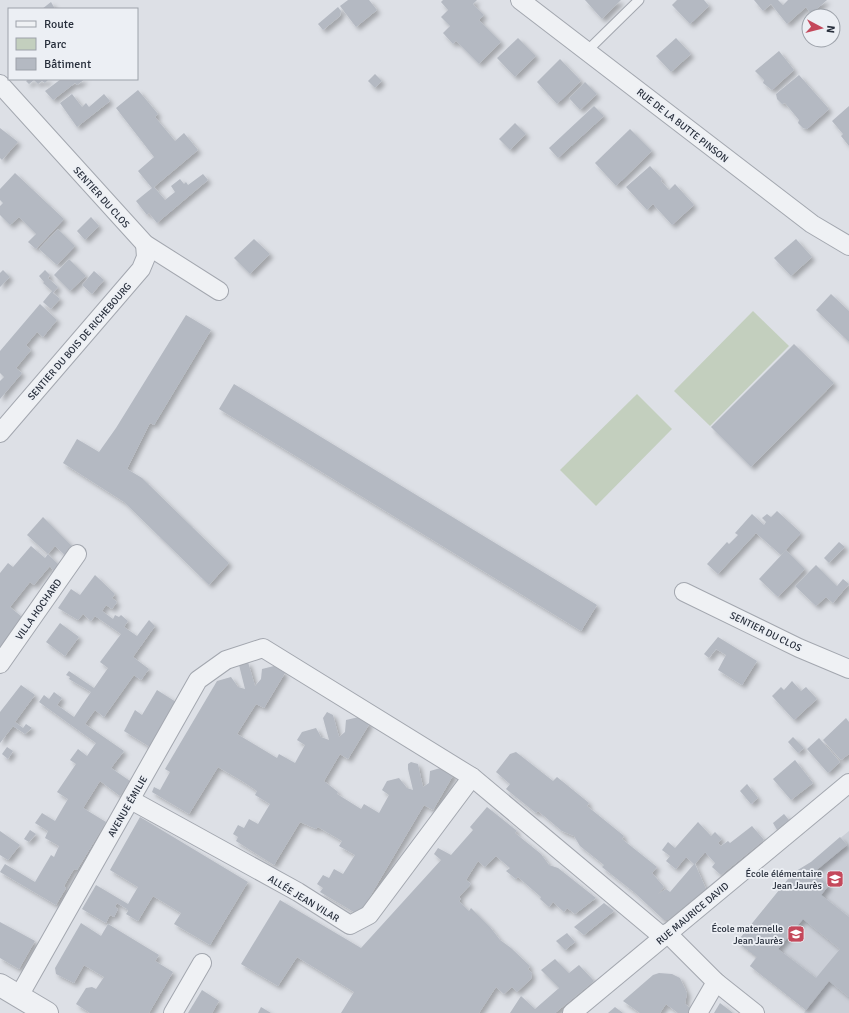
<svg xmlns="http://www.w3.org/2000/svg" width="849" height="1013" font-family="Signika,sans-serif">
	<defs>
		<filter id="shadow"><feDropShadow dx="3.5" dy="3.5" stdDeviation="2" flood-color="#0004"/></filter>
	</defs>
	<rect width="100%" height="100%" fill="#dde0e6"/>
	<polygon fill="#cbcfd7" points="849,831 849,1013 804,1013 806,1010 750,966 756,957 737,942 793,873 811,862"/>
	<g fill="#c3cfbe">
		<polygon points="753,311 789,346 710,426 674,391"/>
		<polygon points="637,394 672,429 596,506 560,470"/>
	</g>
	<g fill="#b4b9c2" fill-rule="evenodd" filter="url(#shadow)">
		<polygon points="348,0 369,0 377,10 356,27 340,6"/>
		<polygon points="443,0 477,0 473,4 484,15 479,20 501,42 479,64 456,41 453,44 443,33 450,26 441,17 448,10 441,2"/>
		<polygon points="585,0 621,0 602,19"/>
		<polygon points="677,0 704,0 709,6 690,24 672,5"/>
		<polygon points="754,0 778,0 783,5 788,0 827,0 811,14 806,7 787,24 771,4 763,11"/>
		<polygon points="51,2 55,9 42,9"/>
		<polygon points="338,7 341,11 340,16 323,30 318,24"/>
		<polygon points="518,38 536,56 515,77 497,58"/>
		<polygon points="676,38 691,54 671,72 656,56"/>
		<polygon points="779,51 794,70 772,90 763,83 764,80 755,71"/>
		<polygon points="560,59 581,81 557,104 537,82"/>
		<polygon points="375,74 382,81 375,88 368,81"/>
		<polygon points="799,75 829,109 807,129 803,128 798,123 799,120 785,103 782,104 777,99 776,94"/>
		<polygon points="29,79 49,79 45,83 42,81 38,84 34,80 29,84 26,81"/>
		<polygon points="61,79 85,79 77,85 75,83 53,100 45,91"/>
		<polygon points="585,82 597,94 580,110 569,98"/>
		<polygon points="138,90 158,114 155,117 175,141 184,133 198,150 154,187 165,200 175,192 171,186 180,179 184,184 186,182 188,185 203,174 208,180 157,223 149,213 147,215 136,201 152,188 138,171 154,157 116,108"/>
		<polygon points="72,94 82,107 86,103 89,107 104,94 110,101 77,127 60,103"/>
		<polygon points="594,106 604,116 558,158 549,148"/>
		<polygon points="849,106 849,146 841,136 843,134 832,121"/>
		<polygon points="515,123 526,134 510,150 499,139"/>
		<polygon points="0,128 18,142 2,160 0,158"/>
		<polygon points="630,129 652,151 616,186 595,163"/>
		<polygon points="650,166 662,179 661,181 669,190 675,184 694,205 672,225 653,204 647,210 626,187"/>
		<polygon points="15,173 64,219 36,249 28,242 36,234 19,217 10,225 0,215 0,206 3,203 0,200 0,189"/>
		<polygon points="91,217 99,226 85,240 77,231"/>
		<polygon points="58,229 75,246 57,265 39,249"/>
		<polygon points="254,239 270,254 250,274 234,258"/>
		<polygon points="796,239 812,257 791,276 774,258"/>
		<polygon points="69,259 86,276 70,291 54,275"/>
		<polygon points="3,270 10,277 0,287 0,273"/>
		<polygon points="45,270 50,275 48,278 58,287 53,293 60,299 51,309 43,302 52,291 43,283 44,282 39,276"/>
		<polygon points="94,271 104,280 92,294 82,285"/>
		<polygon points="831,294 849,311 849,342 816,310"/>
		<polygon points="40,304 57,320 43,337 37,332 26,345 31,350 16,368 22,373 0,399 0,381 4,377 0,373 0,351"/>
		<polygon points="186,315 211,330 154,425 150,423 127,469 142,478 229,563 209,585 124,502 63,463 77,439 99,452 116,428"/>
		<polygon points="794,344 834,383 751,467 711,427"/>
		<polygon points="234,384 597,605 581,631 219,409"/>
		<polygon points="777,511 801,533 781,555 756,533 718,574 707,564 727,542 729,544 738,535 735,533 752,514 764,525 766,522 762,518 767,514 771,517"/>
		<polygon points="43,517 72,546 66,556 55,546 48,554 59,565 54,572 50,566 34,585 30,582 10,607 22,617 0,648 0,573 8,563 13,567 31,546 45,558 48,554 27,535"/>
		<polygon points="839,542 845,547 829,563 824,558"/>
		<polygon points="786,550 805,569 778,597 759,579"/>
		<polygon points="816,565 837,586 843,579 849,584 833,603 826,597 816,606 795,586"/>
		<polygon points="95,575 115,594 112,598 117,602 112,609 106,605 102,611 113,619 115,615 119,617 121,615 128,621 124,627 137,636 149,620 155,626 133,657 149,669 141,680 134,675 104,717 95,710 85,724 124,751 111,768 130,781 120,796 100,781 83,808 106,822 77,870 74,869 64,886 66,888 56,905 0,872 5,864 35,882 51,855 54,857 59,846 45,838 48,831 35,823 42,813 55,821 68,799 57,792 76,764 70,760 78,749 87,756 96,743 39,702 44,695 49,699 54,692 62,698 57,705 74,717 91,692 69,679 70,677 66,675 69,671 94,688 108,668 100,662 121,634 95,616 91,621 83,614 78,620 58,608 71,589 80,595"/>
		<polygon points="60,623 79,637 65,656 46,642"/>
		<polygon points="718,637 757,661 742,685 718,670 726,655 716,649 709,658 704,654"/>
		<polygon points="248,662 255,686 261,679 262,669 274,666 285,673 264,708 256,704 237,734 277,758 279,754 295,763 305,745 297,740 302,732 316,728 321,737 329,740 323,718 327,712 333,715 339,737 345,732 346,720 359,717 370,723 348,759 340,754 324,781 338,792 337,794 361,809 364,804 379,813 389,795 382,790 387,781 399,778 407,788 413,790 408,769 408,764 411,762 418,764 423,787 429,783 430,771 444,767 454,774 433,810 424,805 359,915 320,892 323,888 317,884 323,875 329,878 334,869 343,874 355,855 339,846 342,841 318,827 316,829 300,822 274,865 236,841 238,837 233,834 238,825 244,828 249,819 258,824 270,804 255,795 257,791 242,781 218,767 189,814 152,792 154,787 160,790 170,772 165,769 217,681 231,677 238,687 245,689 239,665"/>
		<polygon points="792,681 801,691 806,687 817,699 794,720 772,696 781,687 784,690"/>
		<polygon points="21,685 35,695 15,722 23,728 26,724 32,728 25,734 13,726 0,743 0,712"/>
		<polygon points="157,690 176,702 150,747 124,731 135,710 142,715"/>
		<polygon points="846,718 849,722 849,754 841,760 823,740"/>
		<polygon points="793,737 804,748 798,753 788,742"/>
		<polygon points="819,738 840,762 828,773 807,749"/>
		<polygon points="7,747 13,751 8,759 2,754"/>
		<polygon points="516,752 553,781 557,777 589,803 587,806 624,836 622,839 657,867 652,873 664,887 658,894 666,889 670,892 694,864 686,857 676,869 666,861 670,856 662,850 668,842 675,848 698,822 711,836 715,832 722,839 718,843 721,846 728,841 730,843 752,826 764,840 721,875 712,867 715,863 705,852 695,864 706,889 668,920 664,920 635,893 602,867 604,865 580,846 574,836 562,831 538,811 536,813 506,789 510,784 496,772 510,754"/>
		<polygon points="795,760 813,783 791,800 773,779"/>
		<polygon points="747,784 758,798 751,804 740,791"/>
		<polygon points="487,807 517,831 515,833 541,854 549,865 558,868 596,898 575,914 567,908 564,912 553,902 549,907 540,899 541,897 518,877 516,879 506,871 510,868 496,856 485,867 478,861 466,880 471,884 459,897 461,899 459,901 469,911 471,908 490,927 500,940 511,948 530,966 528,969 532,973 531,979 517,992 512,987 504,994 496,987 479,1013 341,1013 354,992 297,957 278,986 241,964 280,900 361,948 441,860 434,854 438,848 451,855 473,830 470,827"/>
		<polygon points="784,814 789,820 777,830 773,823"/>
		<polygon points="140,817 248,882 210,945 174,924 181,913 153,896 138,921 126,914 128,911 127,909 117,903 115,907 118,909 114,917 110,915 106,923 82,909 96,885 128,904 138,887 110,870"/>
		<polygon points="30,830 36,834 29,842 24,839"/>
		<polygon points="0,831 20,845 8,860 0,855"/>
		<path d="M840,837l7,8 -34,28 16,12 -8,10 28,22v80l-20,-16 -23,29 -56,-44 7,-9 -20,-15 56,-69 18,-11zM803,919l37,30 -24,29 -38,-29z"/>
		<polygon points="604,903 614,911 584,935 574,927"/>
		<polygon points="0,922 35,941 19,969 0,958"/>
		<polygon points="81,923 101,936 108,924 159,955 155,961 173,972 149,1013 90,1013 76,1004 86,988 92,987 96,989 104,977 84,965 74,983 56,974 55,968"/>
		<polygon points="567,933 575,942 565,950 556,941"/>
		<polygon points="555,959 569,973 579,965 594,981 555,1013 510,1013 521,996 535,1009 559,988 541,970"/>
		<polygon points="659,973 672,974 680,978 687,993 685,1004 697,1013 678,1013 666,1004 660,1013 640,1013 623,1001 653,975"/>
		<polygon points="202,990 219,1001 212,1013 188,1013"/>
		<polygon points="720,1003 733,1013 714,1013"/>
		<polygon points="261,1007 271,1013 258,1013"/>
		<polygon points="615,1007 623,1013 608,1013"/>
	</g>
	<g fill="none" stroke-linecap="round" stroke-linejoin="round">
		<g stroke="#a3a7af" stroke-width="11">
			<polyline id="service" points="587,51 639,0"/>
		</g>
		<g stroke="#a3a7af" stroke-width="20">
			<g id="minor">
				<polyline points="520,0 812,224 849,246"/>
				<polyline points="0,84 145,244 219,291"/>
				<polyline points="0,433 141,269 146,257 145,244"/>
				<polyline points="684,592 799,648 849,669"/>
				<polyline points="0,664 77,554"/>
				<polyline points="131,800 298,892 350,925 369,915 472,777"/>
				<polyline points="667,933 716,982 755,1013"/>
				<polyline points="19,996 198,680 226,660 263,648 472,777 663,937"/>
				<polyline points="173,1013 202,963"/>
				<polyline points="572,1013 849,783"/>
				<polyline points="698,1013 716,982"/>
			</g>
		</g>
		<g stroke="#a3a7af" stroke-width="24">
			<polyline id="tertiary" points="0,985 47,1013"/>
		</g>
		<use href="#service" stroke="#eff1f4" stroke-width="9"/>
		<use href="#minor" stroke="#eff1f4" stroke-width="18"/>
		<use href="#tertiary" stroke="#eff1f4" stroke-width="22"/>
	</g>
	<defs>
		<g id="school-square" transform="scale(0.9)"><rect x="-9" y="-9" width="18" height="18" rx="4" fill="#c4485b" stroke="#eceff4"/><path d="M0-5L7-2L0 1L-7-2ZM-4 1L0 2.5L4 1V4Q0 6-4 4Z" fill="#fff"/></g>
	</defs>
	<g fill-rule="evenodd">
		<use href="#school-square" x="835" y="879"/>
		<use href="#school-square" x="796" y="934"/>
	</g>
	<g text-anchor="middle" stroke-width="3.5" stroke-linejoin="round" paint-order="stroke">
		<g font-size="10" fill="#272e3b" stroke="#eceff4">
			<text transform="translate(683 125) rotate(38)" y="4">RUE DE LA BUTTE PINSON</text>
			<text transform="translate(102 197) rotate(48)" y="4">SENTIER DU CLOS</text>
			<text transform="translate(79 341) rotate(-49)" y="4">SENTIER DU BOIS DE RICHEBOURG</text>
			<text transform="translate(38 609) rotate(-55)" y="4">VILLA HOCHARD</text>
			<text transform="translate(766 631) rotate(26)" y="4">SENTIER DU CLOS</text>
			<text transform="translate(127 806) rotate(-60)" y="4">AVENUE ÉMILIE</text>
			<text transform="translate(304 898) rotate(31)" y="4">ALLÉE JEAN VILAR</text>
			<text transform="translate(692 913) rotate(-40)" y="4">RUE MAURICE DAVID</text>
		</g>
		<g font-size="10" fill="#272e3b" stroke="#eceff4" text-anchor="end">
			<text x="822" y="877">École élémentaire<tspan x="822" dy="12">Jean Jaurès</tspan></text>
			<text x="783" y="932">École maternelle<tspan x="783" dy="12">Jean Jaurès</tspan></text>
		</g>
	</g>
	<rect x="8" y="8" width="130" height="72" fill="#eceff4" stroke="#9da2aa"/>
	<rect x="16" y="21" width="20" height="6" fill="#eff1f4" stroke="#9da2aa"/>
	<text x="44" y="28" font-size="12" fill="#272e3b">Route</text>
	<rect x="16" y="38" width="20" height="12" fill="#c3cfbe" stroke="#9da2aa"/>
	<text x="44" y="48" font-size="12" fill="#272e3b">Parc</text>
	<rect x="16" y="58" width="20" height="12" fill="#b4b9c2" stroke="#9da2aa"/>
	<text x="44" y="68" font-size="12" fill="#272e3b">Bâtiment</text>
	<g transform="translate(821 28) rotate(97)"><circle r="19" fill="#eceff4" stroke="#9da2aa"/>
	<path d="M0-3L7 15L0 10L-7 15Z" fill="#c4485b"/>
	<text y="-6" font-size="11" font-weight="bold" text-anchor="middle" fill="#272e3b">N</text>
	</g>
</svg>
